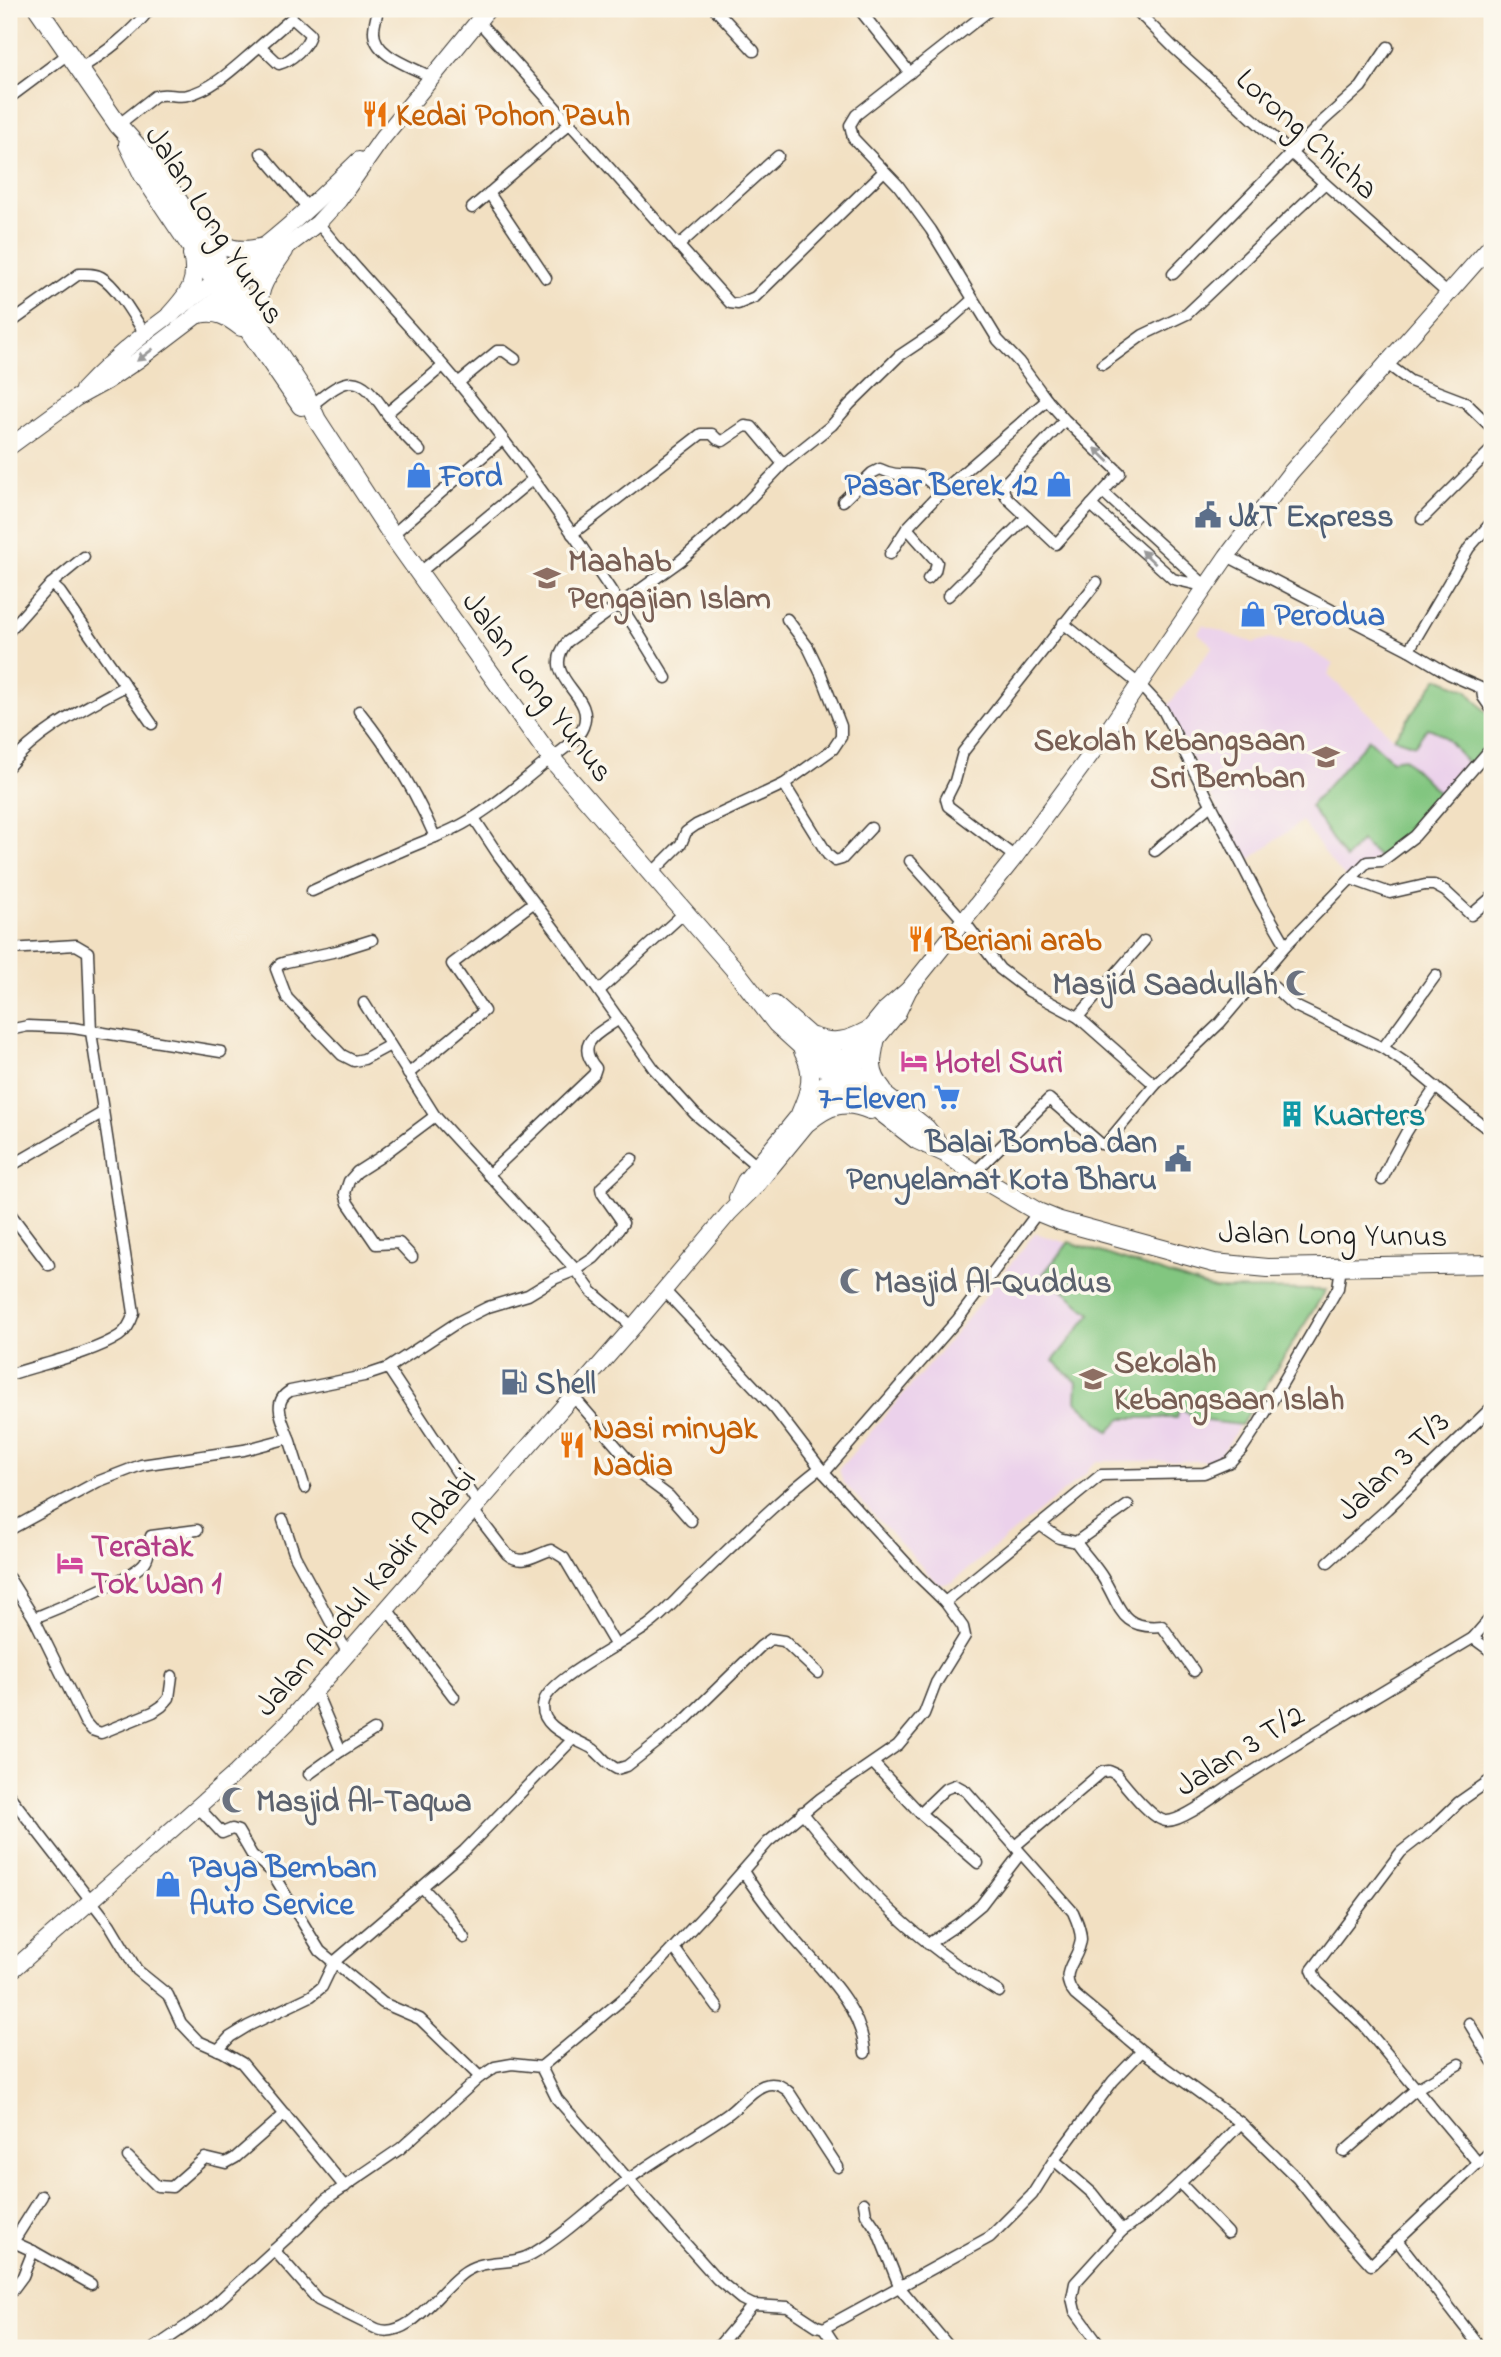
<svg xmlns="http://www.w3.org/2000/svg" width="1501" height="2357" font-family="'Indie Flower',sans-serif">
	<rect width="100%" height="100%" fill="#fbf7ec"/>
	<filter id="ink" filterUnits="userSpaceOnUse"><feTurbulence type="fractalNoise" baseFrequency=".0143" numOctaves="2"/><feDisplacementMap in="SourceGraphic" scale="14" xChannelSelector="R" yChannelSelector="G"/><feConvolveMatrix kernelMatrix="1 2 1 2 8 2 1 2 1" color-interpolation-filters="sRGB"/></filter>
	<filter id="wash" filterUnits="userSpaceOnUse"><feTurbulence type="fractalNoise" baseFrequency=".00686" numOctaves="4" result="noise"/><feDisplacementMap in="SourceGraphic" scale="28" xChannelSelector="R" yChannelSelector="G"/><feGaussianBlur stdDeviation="1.57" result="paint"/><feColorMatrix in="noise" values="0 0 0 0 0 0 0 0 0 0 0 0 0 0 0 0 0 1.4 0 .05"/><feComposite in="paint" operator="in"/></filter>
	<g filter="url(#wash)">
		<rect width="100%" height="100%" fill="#f2e0c2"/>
		<g fill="#ebd1eb">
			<polygon points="1203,625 1254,643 1269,638 1286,643 1301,644 1333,664 1328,675 1394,738 1415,745 1427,728 1431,728 1442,733 1471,769 1421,827 1347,879 1332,863 1302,821 1245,863 1166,708 1213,646 1198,633"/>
			<polygon points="1035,1233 1214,1289 1326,1290 1217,1461 1097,1461 1088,1469 1089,1471 952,1582 939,1585 843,1482 839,1469 956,1333"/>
		</g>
		<g fill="#82c680" stroke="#4f714e" stroke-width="2">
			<path d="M1438,678l29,12 25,29v23l-21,27c-12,-15 -24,-37 -44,-41l-12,17 -21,-7z"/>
			<polygon points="1369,739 1392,760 1404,758 1445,799 1421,827 1381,859 1361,841 1345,859 1310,806"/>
			<polygon points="1069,1242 1214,1289 1326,1290 1241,1425 1198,1420 1179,1408 1177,1418 1122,1418 1109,1432 1076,1401 1077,1382 1053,1361 1091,1314 1043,1274"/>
		</g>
	</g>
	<g filter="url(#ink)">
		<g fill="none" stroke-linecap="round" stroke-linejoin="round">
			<g stroke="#3c3935" stroke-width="13">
				<g id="street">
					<path d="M378,9c-1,7 -4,15 -4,22 -1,25 39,36 57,46"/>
					<polyline points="715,9 754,51"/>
					<polyline points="859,9 910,73"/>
					<polyline points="991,9 856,115 850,125 853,138 898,185 931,230 998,340 1019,362 1047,400 1065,420 1120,473 1056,544 1007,498 1003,490 1006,482 1065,420"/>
					<polyline points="1135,9 1175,49 1448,294"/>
					<polyline points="478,21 730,303 738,304 755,297 883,172"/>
					<path d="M79,69c28,-17 50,-34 71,-60"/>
					<polyline points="9,98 68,54"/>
					<path d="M118,125l37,-29c11,-4 22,2 33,-1 28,-7 50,-31 72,-49l19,18c12,-3 29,-18 31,-30l-18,-16 -32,28"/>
					<polyline points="261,153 308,208"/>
					<polyline points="489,193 546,278"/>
					<polyline points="472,208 569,124"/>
					<path d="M318,223c47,58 100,111 147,168 74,91 141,187 201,287"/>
					<polyline points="678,246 778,156"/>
					<polyline points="1173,274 1324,120 1361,87 1388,47"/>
					<path d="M9,324l70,-50c8,0 15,-1 22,3 16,9 34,42 44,57"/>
					<polyline points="1103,364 1143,335 1187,314 1324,184"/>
					<polyline points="1387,364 1410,381 1465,402 1492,428"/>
					<polyline points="458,383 497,351 504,351 515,359"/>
					<path d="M311,406c37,-31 48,-35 76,8 9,13 21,25 33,37"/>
					<polyline points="387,413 443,366"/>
					<polyline points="1103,492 1207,587"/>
					<path d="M843,501l29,-28 8,-4c29,14 35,-8 60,24"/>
					<polyline points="1091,505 1173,579 1207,587"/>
					<polyline points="1422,519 1492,449"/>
					<polyline points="572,534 701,434 712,434 717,439 723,441 745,426 752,427 783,464"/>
					<polyline points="392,535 503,439"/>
					<polyline points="890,554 907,528"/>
					<polyline points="1227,556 1409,650 1449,674 1492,693"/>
					<polyline points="419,573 533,479"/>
					<polyline points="928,579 935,571 937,562 907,528 940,493 1047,400"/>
					<polyline points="51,584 60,592 152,724"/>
					<polyline points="948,596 1027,517"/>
					<polyline points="1063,623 1140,685 1163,710 1261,902 1286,945"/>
					<polyline points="9,631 51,584 84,557"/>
					<polyline points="1409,650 1469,548 1489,525"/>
					<polyline points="1482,690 1483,697 1492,710"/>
					<path d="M359,711c32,40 56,79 76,126"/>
					<path d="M9,766c30,-36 76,-58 116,-80"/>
					<polyline points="784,784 828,855 835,861 842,859 871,828"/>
					<polyline points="474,818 499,856 559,935 654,1069 695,1114 757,1166"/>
					<polyline points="1155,851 1211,805"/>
					<polyline points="1015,857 948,806 946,799 955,781 963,752 1097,582"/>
					<polyline points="910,861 964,921 1000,969 1029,991 1078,1017 1155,1085"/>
					<polyline points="651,874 681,844 686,832 696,825 784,784 833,749 841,737 841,726 821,674 808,647 787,619"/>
					<polyline points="1351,879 1390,893 1425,885 1434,885 1445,891 1471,915 1492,897"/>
					<path d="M312,891c29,-13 58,-27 87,-39 22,-10 44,-17 64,-28 29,-16 56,-40 82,-61 13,-10 32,-21 38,-36 14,-33 -45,-48 -16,-85l113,-81 62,-54 41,-43 49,-39 18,-21 49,-48 42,-28 31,-28"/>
					<polyline points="372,940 337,951 286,962 280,964 276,969 287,998 342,1055 354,1061 364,1059 390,1045"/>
					<path d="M9,949l67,-4 12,7 3,80 43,281c-3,9 -7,18 -15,23 -28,18 -78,28 -110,39"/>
					<polyline points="1261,975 1293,1005 1383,1048 1410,1066 1467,1113 1484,1126 1492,1129"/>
					<polyline points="600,990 684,913"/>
					<polyline points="364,1003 435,1116 576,1270 592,1292 633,1327"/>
					<polyline points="1078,1017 1144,941"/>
					<polyline points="9,1030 28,1026 73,1028 221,1052"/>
					<polyline points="1383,1048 1436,975"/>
					<polyline points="408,1074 484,1011 452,964 533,903"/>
					<polyline points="9,1167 102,1113"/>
					<polyline points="974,1173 1049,1099 1101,1144 1106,1144 1155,1085 1220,1023 1286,945 1367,862 1382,861 1415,836 1492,747"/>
					<path d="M488,1175l106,-101 2,-6c-22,-26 2,-34 23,-49"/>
					<path d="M1382,1180c15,-34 32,-63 54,-93"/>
					<polyline points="9,1212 49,1265"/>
					<polyline points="412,1257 399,1243 376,1244 348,1203 345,1193 349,1181 357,1172 379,1158 435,1116"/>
					<polyline points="664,1290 775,1409 824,1473 918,1576 945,1602 1101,1475 1204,1473 1230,1462 1242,1449 1258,1425 1338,1288 1341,1267"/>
					<polyline points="388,1368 478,1504"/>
					<polyline points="573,1396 642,1476 669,1496 691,1521"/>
					<polyline points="289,1438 305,1488"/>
					<polyline points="824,1473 958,1319 1038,1212"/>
					<path d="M473,1510l34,44c16,13 27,1 44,-4l13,8 52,88"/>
					<polyline points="283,1520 295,1556 348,1654"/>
					<polyline points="1040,1525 1059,1538 1076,1542 1128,1505"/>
					<path d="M9,1530l88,-48 44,-17 103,-15 45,-12c-6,-17 -18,-36 1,-47l74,-15 24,-8 70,-46 30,-15 40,-12 28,-17 20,-8 18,-12 18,-19 11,-16 -21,-30 -1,-5 31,-29"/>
					<path d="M1076,1542c8,12 19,23 27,36 18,29 17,52 59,48l32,45"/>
					<polyline points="1328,1562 1387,1509 1492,1407"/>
					<polyline points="9,1578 34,1618 85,1722 92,1730 101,1733 153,1712 162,1706 169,1698 172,1676"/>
					<polyline points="387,1609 454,1697"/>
					<path d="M34,1618c22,-9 99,-39 111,-56 6,-8 3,-18 6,-26l46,-6"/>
					<polyline points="1473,1638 1492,1652"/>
					<path d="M818,1673l-34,-32 -13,-2 -10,7 -77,75 -57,45 -10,3c-11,-5 -15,-13 -24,-20 -16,-10 -57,-21 -49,-48 8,-23 82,-59 103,-75 16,-11 29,-27 43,-40 43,-40 83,-82 130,-118"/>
					<polyline points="316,1692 341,1751 374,1730"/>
					<polyline points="874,1764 920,1813 978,1863"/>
					<polyline points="309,1774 341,1751"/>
					<polyline points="9,1795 110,1925 137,1970 168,1995 181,2023 198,2041 223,2052 242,2063 345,2187"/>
					<polyline points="198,1807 222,1833 232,1829 238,1831 252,1855 271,1871 320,1951 383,2003 420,2019 480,2077"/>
					<path d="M802,1812c61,76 112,129 197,180"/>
					<path d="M920,1813l25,-24 10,-4 11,6 107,121c4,9 8,18 8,27 -2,23 -25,32 -6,56l67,56 99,72 56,55 36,45 38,42 121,-115"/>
					<path d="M1015,1846l87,-74 7,-1 7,3c10,12 36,46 50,47 15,1 48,-24 61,-33 80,-52 164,-101 246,-150l19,-22"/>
					<path d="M743,1871c14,23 31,44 49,65 29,34 70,70 73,117"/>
					<polyline points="422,1887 449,1916 464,1938"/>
					<polyline points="928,1944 958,1924 981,1905 1020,1854"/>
					<polyline points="674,1948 718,2008"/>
					<polyline points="1469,2023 1492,2061"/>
					<polyline points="218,2050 230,2037 248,2026 311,1996 322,1987 334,1962 464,1851 572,1740"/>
					<polyline points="541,2067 557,2099 717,2279 741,2299 753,2305 788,2307 817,2326 824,2328 990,2237 1032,2195 1054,2160 1113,2081 1142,2051"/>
					<polyline points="1344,2152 1416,2089 1459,2064"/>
					<polyline points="128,2157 157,2186 172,2187 205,2158 226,2163 235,2158 285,2114"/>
					<polyline points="1054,2160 1092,2193 1122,2231"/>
					<polyline points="1479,2164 1363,2025 1317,1981 1312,1970 1401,1852 1433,1827 1459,1802 1492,1779"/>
					<polyline points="1180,2183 1228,2233"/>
					<polyline points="864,2203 866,2214 877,2230 900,2288 950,2348"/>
					<polyline points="9,2240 33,2251 91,2284"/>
					<polyline points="1397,2240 1481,2348"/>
					<polyline points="13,2242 42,2196"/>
					<path d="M274,2250l44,50 59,29c33,12 63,-42 89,-58 21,-13 46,-5 66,-17 36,-21 65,-51 97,-75 22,-16 45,-30 67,-44 10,-7 21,-13 32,-21 18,-13 37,-45 61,-22l49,75"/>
					<polyline points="9,2295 23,2276 33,2251"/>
					<polyline points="824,2328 837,2348"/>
					<polyline points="1097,2341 1075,2311 1072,2298 1075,2283 1122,2231 1153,2208 1215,2150 1241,2123"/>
					<polyline points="154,2348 204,2314 298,2228 326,2199 401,2148 480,2077 495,2067 512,2064 541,2067 636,1988 706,1913 768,1842 821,1798 898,1745 924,1714 936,1683 965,1636 963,1627 945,1602"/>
					<polyline points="717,2348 753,2305"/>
				</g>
			</g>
			<g stroke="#3c3935" stroke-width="18">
				<g id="secondary">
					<path d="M83,390c52,-57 120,-96 180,-143 34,-27 65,-57 96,-87"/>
					<polyline points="9,447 76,398 107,381 138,360 318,223 339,200 381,140 488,9"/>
					<polyline points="737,1198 745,1181 885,1010 909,989 1015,857 1097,746 1227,556 1291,472 1492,244"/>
					<polyline points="9,1973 236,1773 287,1723 633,1327 729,1213 755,1187 897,1014 909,989"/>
				</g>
			</g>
			<g stroke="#3c3935" stroke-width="20">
				<g id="primary">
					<polyline points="38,9 118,125 156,167 306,395 317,420 392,535 551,758 735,970 776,1023 832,1074 917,1140 945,1153 994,1186 1038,1212 1060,1221 1214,1263 1268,1268 1492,1264"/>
					<polyline points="128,144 143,175 181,232 301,406"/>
					<path d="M206,234c19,16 33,19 58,13"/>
					<path d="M199,314c18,-4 28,2 42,13"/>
					<path d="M170,315c19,-21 29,-32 22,-61"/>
					<path d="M261,320c-8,-30 7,-45 23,-69"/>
					<polyline points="774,1005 807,1034 926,1128 943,1150"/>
					<path d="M813,1037c21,8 35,4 54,-6"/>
					<path d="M876,1038c-5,22 -8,34 7,52"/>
					<path d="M800,1114c10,-23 16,-40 3,-63"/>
					<path d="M808,1122c20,-17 37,-23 62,-12"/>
				</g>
			</g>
			<use href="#street" stroke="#fff" stroke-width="10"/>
			<use href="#secondary" stroke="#fff" stroke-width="16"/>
			<use href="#primary" stroke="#fff" stroke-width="18"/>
		</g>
		<defs><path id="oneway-solid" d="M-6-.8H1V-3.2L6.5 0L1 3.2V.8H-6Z" transform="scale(1.75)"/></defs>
		<g fill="#999">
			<use href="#oneway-solid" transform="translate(145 355) rotate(143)"/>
			<use href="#oneway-solid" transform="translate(1102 455) rotate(-136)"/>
			<use href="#oneway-solid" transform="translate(1148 557) rotate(-137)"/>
		</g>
	</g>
	<defs>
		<g id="restaurant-bare" transform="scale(2.1)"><path d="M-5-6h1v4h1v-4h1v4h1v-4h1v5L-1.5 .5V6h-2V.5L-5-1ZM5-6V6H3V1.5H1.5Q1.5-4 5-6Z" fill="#e8710a" stroke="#fbf7ec" stroke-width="2.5" paint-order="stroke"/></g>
		<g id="shop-bare" transform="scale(2.1)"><path d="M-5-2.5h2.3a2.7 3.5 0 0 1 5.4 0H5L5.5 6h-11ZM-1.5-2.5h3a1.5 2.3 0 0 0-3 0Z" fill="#3f7fe0" stroke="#fbf7ec" stroke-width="2.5" paint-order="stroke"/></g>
		<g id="civic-bare" transform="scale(2.1)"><path d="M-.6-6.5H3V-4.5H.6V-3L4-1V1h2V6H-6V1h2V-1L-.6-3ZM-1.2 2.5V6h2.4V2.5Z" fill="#5c6f8a" stroke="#fbf7ec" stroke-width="2.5" paint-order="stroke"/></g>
		<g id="school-bare" transform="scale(2.1)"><path d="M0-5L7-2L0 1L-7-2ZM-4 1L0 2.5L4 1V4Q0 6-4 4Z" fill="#8d6e63" stroke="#fbf7ec" stroke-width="2.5" paint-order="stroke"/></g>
		<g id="mosque-bare" transform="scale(2.1)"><path d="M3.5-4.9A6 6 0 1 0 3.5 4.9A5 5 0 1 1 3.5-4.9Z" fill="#6b7280" stroke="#fbf7ec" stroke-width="2.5" paint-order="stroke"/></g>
		<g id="hotel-bare" transform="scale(2.1)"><path d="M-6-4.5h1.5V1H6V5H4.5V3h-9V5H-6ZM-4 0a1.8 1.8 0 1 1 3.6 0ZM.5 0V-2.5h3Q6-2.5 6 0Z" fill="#d1479c" stroke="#fbf7ec" stroke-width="2.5" paint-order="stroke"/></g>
		<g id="supermarket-bare" transform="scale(2.1)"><path d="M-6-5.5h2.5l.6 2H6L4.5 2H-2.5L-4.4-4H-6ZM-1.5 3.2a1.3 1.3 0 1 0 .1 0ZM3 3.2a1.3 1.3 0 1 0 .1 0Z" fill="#3f7fe0" stroke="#fbf7ec" stroke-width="2.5" paint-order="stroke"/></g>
		<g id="building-bare" transform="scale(2.1)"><path d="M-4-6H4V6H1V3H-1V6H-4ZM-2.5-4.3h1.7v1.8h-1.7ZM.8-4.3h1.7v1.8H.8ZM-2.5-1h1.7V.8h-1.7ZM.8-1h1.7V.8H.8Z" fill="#0f9aa8" stroke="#fbf7ec" stroke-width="2.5" paint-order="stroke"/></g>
		<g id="fuel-bare" transform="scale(2.1)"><path d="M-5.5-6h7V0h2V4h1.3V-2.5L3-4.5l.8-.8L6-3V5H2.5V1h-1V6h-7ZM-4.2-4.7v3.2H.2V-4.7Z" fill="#5c6f8a" stroke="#fbf7ec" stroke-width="2.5" paint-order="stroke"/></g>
	</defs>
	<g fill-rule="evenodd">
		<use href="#restaurant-bare" x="375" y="114"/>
		<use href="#shop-bare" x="419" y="475"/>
		<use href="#shop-bare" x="1059" y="484"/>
		<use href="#civic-bare" x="1208" y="515"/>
		<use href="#school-bare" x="547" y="578"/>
		<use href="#shop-bare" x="1253" y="614"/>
		<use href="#school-bare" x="1326" y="757"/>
		<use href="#restaurant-bare" x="921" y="939"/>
		<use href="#mosque-bare" x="1299" y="983"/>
		<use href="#hotel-bare" x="914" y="1061"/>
		<use href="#supermarket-bare" x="947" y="1097"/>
		<use href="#building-bare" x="1292" y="1114"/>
		<use href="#civic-bare" x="1178" y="1159"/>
		<use href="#mosque-bare" x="853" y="1281"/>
		<use href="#school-bare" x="1093" y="1379"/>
		<use href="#fuel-bare" x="514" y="1382"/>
		<use href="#restaurant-bare" x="572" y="1445"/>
		<use href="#hotel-bare" x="70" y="1563"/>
		<use href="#mosque-bare" x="235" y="1800"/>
		<use href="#shop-bare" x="168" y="1884"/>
	</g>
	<g text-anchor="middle" stroke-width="7" stroke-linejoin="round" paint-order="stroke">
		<g font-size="32" font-weight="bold" fill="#c56008" stroke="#fbf7ec" text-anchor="start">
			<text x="396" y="125">Kedai Pohon Pauh</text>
			<text x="942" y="950">Beriani arab</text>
			<text x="593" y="1438">Nasi minyak<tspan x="593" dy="37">Nadia</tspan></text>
		</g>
		<g font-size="32" fill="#1c1c1c" stroke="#fbf7ec">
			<text transform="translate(1308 133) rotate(42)" y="11">Lorong Chicha</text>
			<text transform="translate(216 224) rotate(57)" y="11">Jalan Long Yunus</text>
			<text transform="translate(539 686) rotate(53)" y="11">Jalan Long Yunus</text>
			<text transform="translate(1333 1233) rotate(1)" y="11">Jalan Long Yunus</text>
			<text transform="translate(1392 1465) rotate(-44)" y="11">Jalan 3 T/3</text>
			<text transform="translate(364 1591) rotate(-49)" y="11">Jalan Abdul Kadir Adabi</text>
			<text transform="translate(1239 1749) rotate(-32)" y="11">Jalan 3 T/2</text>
		</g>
		<g font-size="32" font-weight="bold" fill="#366cbe" stroke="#fbf7ec" text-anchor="start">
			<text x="440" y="486">Ford</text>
			<text x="1038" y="495" text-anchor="end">Pasar Berek 12</text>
			<text x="1274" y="625">Perodua</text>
			<text x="926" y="1108" text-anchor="end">7-Eleven</text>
			<text x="189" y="1877">Paya Bemban<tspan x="189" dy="37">Auto Service</tspan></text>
		</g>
		<g font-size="32" font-weight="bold" fill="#4e5e75" stroke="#fbf7ec" text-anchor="start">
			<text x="1229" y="526">J&amp;T Express</text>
			<text x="1157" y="1152" text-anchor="end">Balai Bomba dan<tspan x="1157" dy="37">Penyelamat Kota Bharu</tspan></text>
			<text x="535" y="1393">Shell</text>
		</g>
		<g font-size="32" font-weight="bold" fill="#785e54" stroke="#fbf7ec" text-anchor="start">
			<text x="568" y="571">Maahab<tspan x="568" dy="37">Pengajian Islam</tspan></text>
			<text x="1305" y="750" text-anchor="end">Sekolah Kebangsaan<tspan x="1305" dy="37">Sri Bemban</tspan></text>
			<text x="1114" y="1372">Sekolah<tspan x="1114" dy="37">Kebangsaan Islah</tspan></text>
		</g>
		<g font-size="32" font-weight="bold" fill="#5b616d" stroke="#fbf7ec" text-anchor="start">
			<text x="1278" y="994" text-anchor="end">Masjid Saadullah</text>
			<text x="874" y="1292">Masjid Al-Quddus</text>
			<text x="256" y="1811">Masjid Al-Taqwa</text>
		</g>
		<g font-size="32" font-weight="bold" fill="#b23c85" stroke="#fbf7ec" text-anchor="start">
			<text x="935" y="1072">Hotel Suri</text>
			<text x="91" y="1556">Teratak<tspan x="91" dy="37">Tok Wan 1</tspan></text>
		</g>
		<g font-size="32" font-weight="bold" fill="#0d838f" stroke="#fbf7ec" text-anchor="start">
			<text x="1313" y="1125">Kuarters</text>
		</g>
	</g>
	<rect width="1501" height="2357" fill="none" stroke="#fbf7ec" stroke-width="35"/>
</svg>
